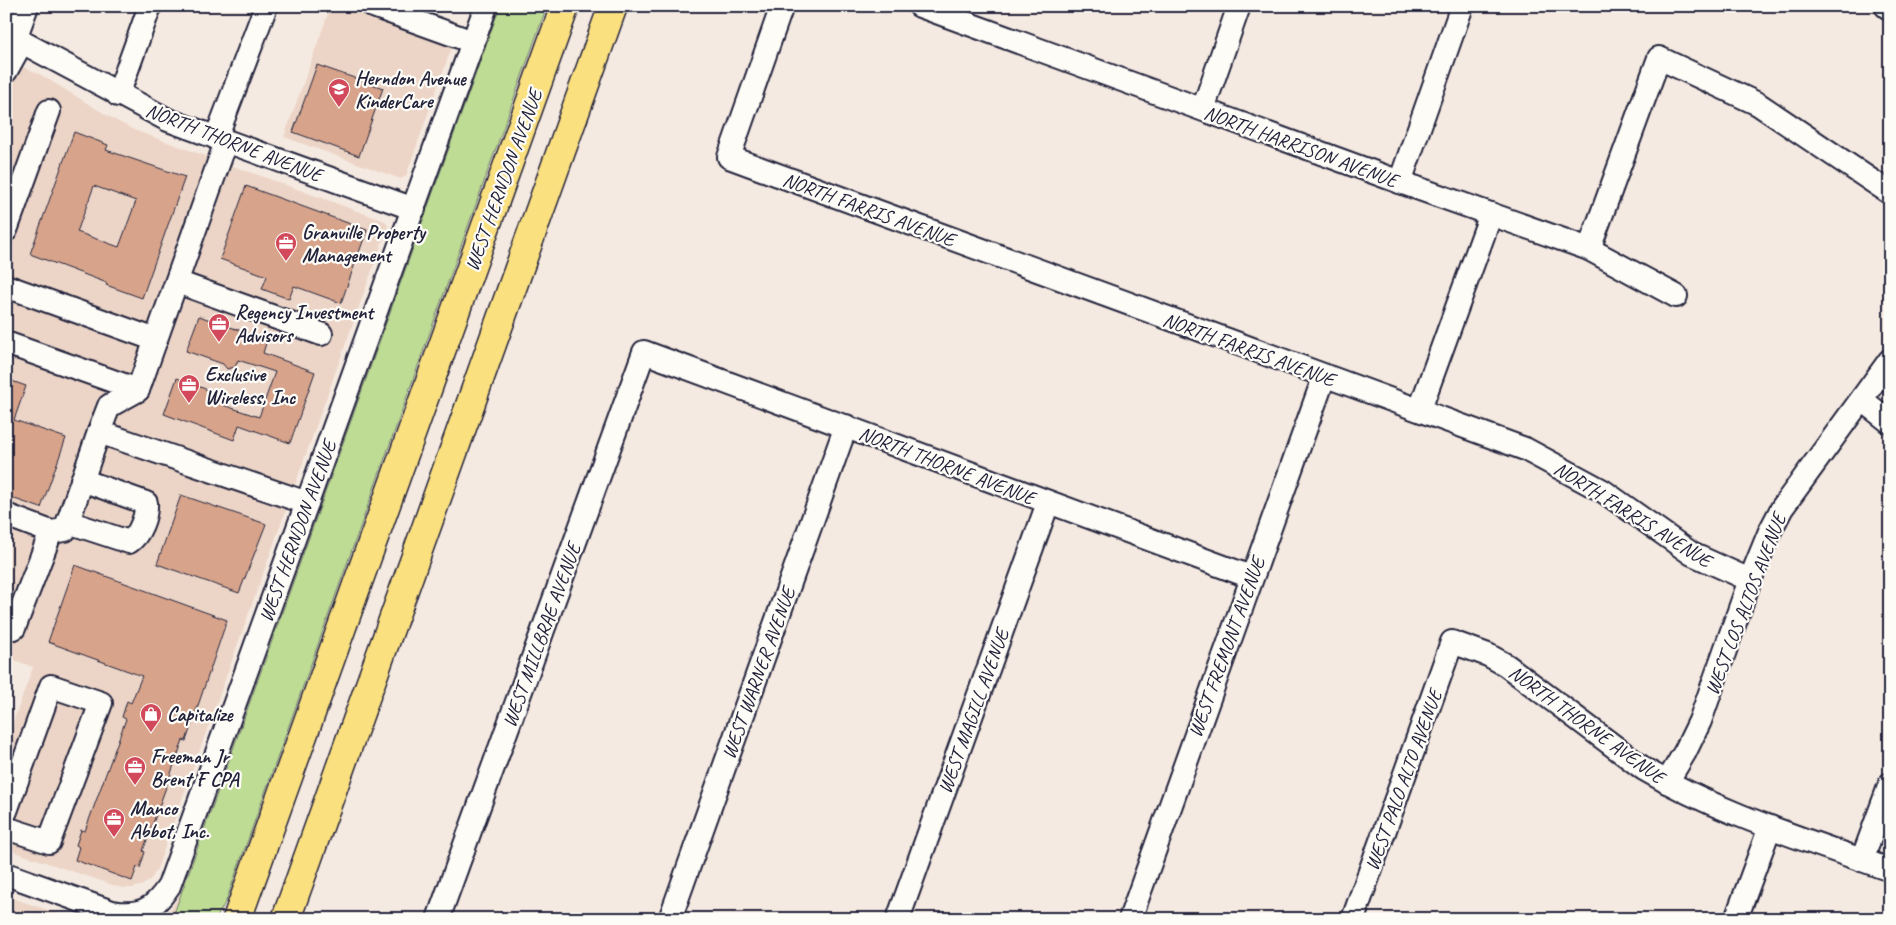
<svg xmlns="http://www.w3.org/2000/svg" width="1896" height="925" font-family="Caveat,sans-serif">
	<rect width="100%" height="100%" fill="#f5eae1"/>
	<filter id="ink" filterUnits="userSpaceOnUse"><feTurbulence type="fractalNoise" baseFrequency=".02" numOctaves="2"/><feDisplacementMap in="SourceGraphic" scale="10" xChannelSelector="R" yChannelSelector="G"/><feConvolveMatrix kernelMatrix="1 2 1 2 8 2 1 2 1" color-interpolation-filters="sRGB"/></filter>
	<g filter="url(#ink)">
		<g fill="#ecd5c7">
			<polygon points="355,8 364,9 454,41 406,176 401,179 284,137 329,11 339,12"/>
			<polygon points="16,64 41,75 115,120 134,130 385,221 388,226 157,869 152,878 143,885 133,888 122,888 6,849 6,742 33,667 6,657 6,90"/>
			<polygon points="183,889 172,919 161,919 172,907"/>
			<polygon points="6,896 75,919 6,919"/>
		</g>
		<polygon fill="#bedc94" stroke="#707f68" points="500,6 547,6 226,901 216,919 172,919"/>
		<g fill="#d7a48b" stroke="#22223b" fill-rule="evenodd">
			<polygon points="317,65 383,88 359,156 293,132"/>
			<path d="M74,132l34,13 -2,5 79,27 -43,121 -36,-13 1,-2 -77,-29zM94,186l42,15 -17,46 -42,-15z"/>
			<polygon points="246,186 367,230 341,303 294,286 289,299 262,289 267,276 220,259"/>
			<polygon points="199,316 267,340 263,353 315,372 290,443 239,425 234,440 164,414 177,378 226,397 223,405 259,417 275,372 238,360 235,367 227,369 223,364 186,351"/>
			<polygon points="6,379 26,386 14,420 66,438 41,508 6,496"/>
			<polygon points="181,495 266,524 239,593 157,564"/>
			<polygon points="75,565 227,620 186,741 183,740 143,851 145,852 140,868 137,867 132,881 75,860 79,847 76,845 81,830 85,831 126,719 122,717 127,701 131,703 142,676 48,642"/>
		</g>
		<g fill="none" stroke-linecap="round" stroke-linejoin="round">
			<g stroke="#22223b" stroke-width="26">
				<g id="minor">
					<polyline points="373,6 473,42"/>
					<polyline points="782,6 729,157 1525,449 1603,491 1692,554 1750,580"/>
					<polyline points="920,6 1400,182 1589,249 1676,296"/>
					<polyline points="1886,6 1890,9"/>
					<polyline points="6,36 22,42 168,120 414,209"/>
					<polyline points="15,39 27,6"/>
					<polyline points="6,71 22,42"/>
					<polyline points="118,95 150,6"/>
					<polyline points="1203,109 1239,6"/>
					<polyline points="216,138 266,6"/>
					<polyline points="1400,182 1462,6"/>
					<polyline points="6,230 49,111"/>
					<polyline points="1589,249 1659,58 1758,104 1890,193"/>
					<polyline points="177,282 321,334"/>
					<polyline points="6,286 156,340"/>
					<polyline points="6,343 138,390 109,406 99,432"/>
					<polyline points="138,390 226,142"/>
					<polyline points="1862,400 1890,422"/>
					<polyline points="1420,409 1491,214"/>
					<polyline points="6,515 51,532 65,530 99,432 307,503"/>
					<path d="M68,522l61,20c11,-7 18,-27 17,-39l-64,-23"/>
					<polyline points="6,625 14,628 51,532"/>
					<polyline points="1667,782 1685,752 1700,721 1750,580 1770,531 1782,508 1890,360"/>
					<polyline points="6,811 51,686 101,703 49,842 6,828"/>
					<polyline points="1862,860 1890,784"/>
					<path d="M6,874l106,38c29,5 42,-3 57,-26l317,-880"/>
					<polyline points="438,919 644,352 1251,577"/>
					<polyline points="670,919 846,426"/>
					<polyline points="898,919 1048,503"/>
					<polyline points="1130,919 1324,377"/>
					<path d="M1353,919l99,-277 36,13 18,10 138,104c76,45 163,71 246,101"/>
					<polyline points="1736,919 1770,827"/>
				</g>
			</g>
			<g stroke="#22223b" stroke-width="31">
				<g id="major">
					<polyline points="237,919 565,6"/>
					<polyline points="286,919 613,6"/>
				</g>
			</g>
			<use href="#minor" stroke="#fdfcf7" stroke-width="22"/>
			<use href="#major" stroke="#fbe080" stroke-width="28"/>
		</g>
	</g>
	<defs>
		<g id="school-pin" transform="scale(1.125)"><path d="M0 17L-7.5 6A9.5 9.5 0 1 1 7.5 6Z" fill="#d1495b" stroke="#fdfcf7"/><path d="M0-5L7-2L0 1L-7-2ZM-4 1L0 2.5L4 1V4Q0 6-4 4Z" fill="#fff"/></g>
		<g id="office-pin" transform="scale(1.125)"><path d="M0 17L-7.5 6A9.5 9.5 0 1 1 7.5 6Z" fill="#d1495b" stroke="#fdfcf7"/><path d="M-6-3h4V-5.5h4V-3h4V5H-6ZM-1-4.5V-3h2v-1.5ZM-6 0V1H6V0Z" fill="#fff"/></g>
		<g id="shop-pin" transform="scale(1.125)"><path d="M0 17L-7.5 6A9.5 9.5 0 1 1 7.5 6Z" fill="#d1495b" stroke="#fdfcf7"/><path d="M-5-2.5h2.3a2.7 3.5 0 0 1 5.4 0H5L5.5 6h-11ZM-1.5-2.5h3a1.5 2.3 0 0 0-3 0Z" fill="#fff"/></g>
	</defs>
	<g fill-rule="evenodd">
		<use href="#school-pin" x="339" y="89"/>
		<use href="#office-pin" x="286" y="243"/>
		<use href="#office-pin" x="219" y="324"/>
		<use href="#office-pin" x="189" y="385"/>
		<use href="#shop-pin" x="151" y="714"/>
		<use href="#office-pin" x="135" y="767"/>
		<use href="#office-pin" x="114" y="819"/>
	</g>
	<g text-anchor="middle" stroke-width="4.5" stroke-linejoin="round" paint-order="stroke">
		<g font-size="20" font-weight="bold" fill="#22223b" stroke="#fdfcf7" text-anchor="start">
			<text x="355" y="85">Herndon Avenue<tspan x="355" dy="23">KinderCare</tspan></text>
			<text x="302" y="239">Granville Property<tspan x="302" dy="23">Management</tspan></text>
			<text x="235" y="319">Regency Investment<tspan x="235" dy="23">Advisors</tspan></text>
			<text x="205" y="381">Exclusive<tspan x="205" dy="23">Wireless, Inc</tspan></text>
			<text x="167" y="721">Capitalize</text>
			<text x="151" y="763">Freeman Jr<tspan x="151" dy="23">Brent F CPA</tspan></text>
			<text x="130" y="815">Manco<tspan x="130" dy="23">Abbot, Inc.</tspan></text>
		</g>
		<g font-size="20" fill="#22223b" stroke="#fdfcf7">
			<text transform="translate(234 142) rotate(21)" y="7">NORTH THORNE AVENUE</text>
			<text transform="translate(1301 146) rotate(20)" y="7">NORTH HARRISON AVENUE</text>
			<text transform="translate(503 180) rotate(-70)" y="7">WEST HERNDON AVENUE</text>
			<text transform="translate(869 209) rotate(20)" y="7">NORTH FARRIS AVENUE</text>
			<text transform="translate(1249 349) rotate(20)" y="7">NORTH FARRIS AVENUE</text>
			<text transform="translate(947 465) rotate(21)" y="7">NORTH THORNE AVENUE</text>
			<text transform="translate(1633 514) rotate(32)" y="7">NORTH FARRIS AVENUE</text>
			<text transform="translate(297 531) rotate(-70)" y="7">WEST HERNDON AVENUE</text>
			<text transform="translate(1745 604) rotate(-69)" y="7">WEST LOS ALTOS AVENUE</text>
			<text transform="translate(541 635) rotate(-70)" y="7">WEST MILLBRAE AVENUE</text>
			<text transform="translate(1226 647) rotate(-70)" y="7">WEST FREMONT AVENUE</text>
			<text transform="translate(758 673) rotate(-70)" y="7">WEST WARNER AVENUE</text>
			<text transform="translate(973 711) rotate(-70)" y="7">WEST MAGILL AVENUE</text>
			<text transform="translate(1587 724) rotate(36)" y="7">NORTH THORNE AVENUE</text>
			<text transform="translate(1403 780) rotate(-70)" y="7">WEST PALO ALTO AVENUE</text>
		</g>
	</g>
	<rect width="1896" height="925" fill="none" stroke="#fdfcf7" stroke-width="25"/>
	<rect x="12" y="12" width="1871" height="900" fill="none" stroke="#22223b" stroke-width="2" filter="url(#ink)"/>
</svg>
